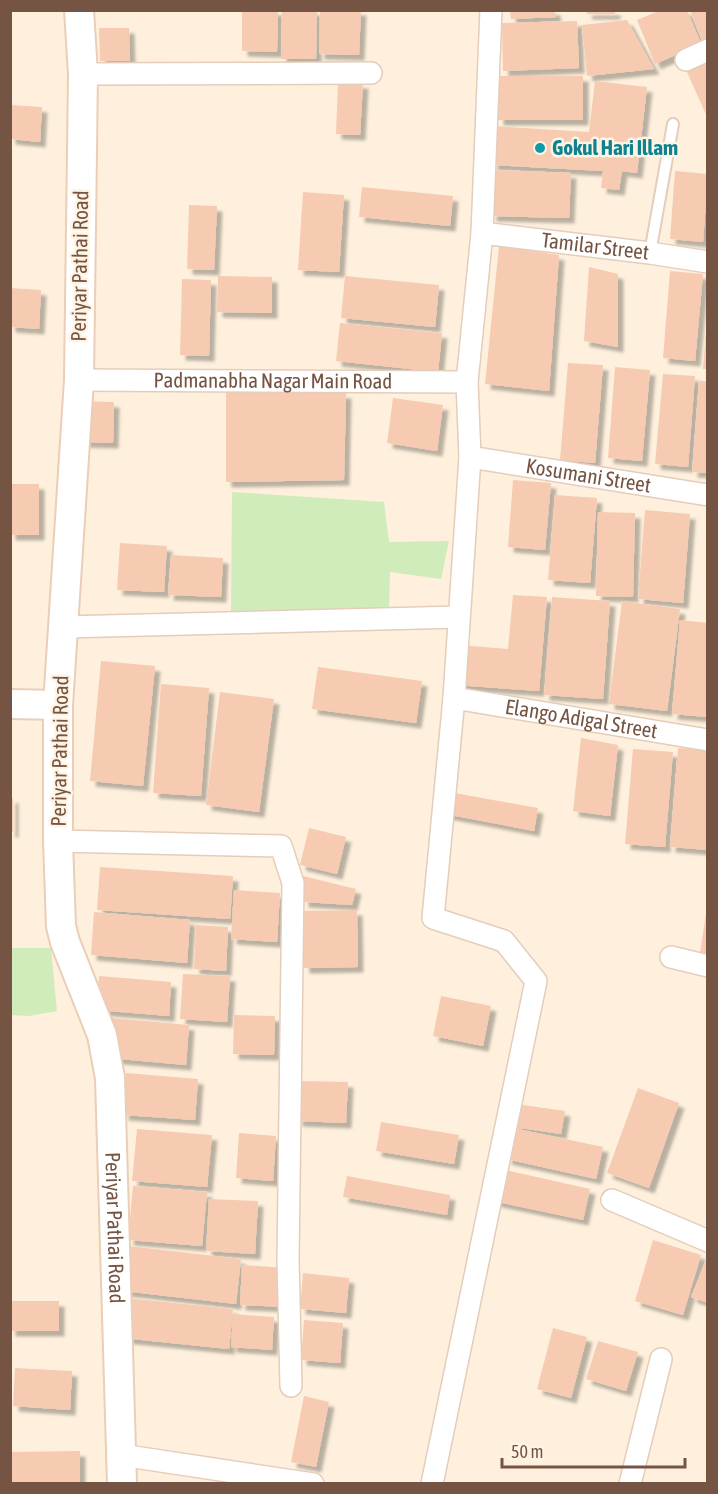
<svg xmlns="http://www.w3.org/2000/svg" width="718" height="1494" font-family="'Asap Condensed',sans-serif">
	<defs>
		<filter id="shadow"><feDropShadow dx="5.5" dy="5.5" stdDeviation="1.5" flood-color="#0004"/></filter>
	</defs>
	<rect width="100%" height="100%" fill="#fef0dc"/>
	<g fill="#cfecba">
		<polygon points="232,492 384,502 389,542 449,541 441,579 390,572 389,610 231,616"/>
		<polygon points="11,948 51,948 57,1011 29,1016 11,1015"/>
	</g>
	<g fill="#f6cbb1" filter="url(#shadow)">
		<polygon points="242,10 278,10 277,52 242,51"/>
		<polygon points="282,10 317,10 316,59 281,59"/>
		<polygon points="320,10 361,10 359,55 319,54"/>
		<polygon points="510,10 555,10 556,17 511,19"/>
		<polygon points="586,10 615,10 615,14 587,14"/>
		<polygon points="661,10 687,10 701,44 655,64 637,20"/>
		<polygon points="690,10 708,10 708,47 705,48"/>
		<polygon points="627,20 654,69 587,76 582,25"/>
		<polygon points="577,21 579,68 503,71 502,23"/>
		<polygon points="99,28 129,28 130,61 100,61"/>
		<polygon points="708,62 708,119 687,72"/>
		<rect x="498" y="76" width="85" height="44"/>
		<polygon points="595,81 647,87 637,173 622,171 619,190 601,188 603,171 492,165 494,126 589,132"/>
		<polygon points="338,83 363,83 360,135 336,134"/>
		<polygon points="10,105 42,107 40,142 10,139"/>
		<polygon points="493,170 571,173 569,218 491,216"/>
		<polygon points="675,171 708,174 703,242 670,239"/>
		<polygon points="362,187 453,196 450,226 359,217"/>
		<polygon points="303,192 344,195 339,272 298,270"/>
		<polygon points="189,205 217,206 214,270 187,269"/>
		<polygon points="499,246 559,255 549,391 485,384"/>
		<polygon points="589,267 618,274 618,347 584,341"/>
		<polygon points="670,271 703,274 695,361 663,358"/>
		<polygon points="218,276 272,277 272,313 217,312"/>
		<polygon points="345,276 439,285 435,327 341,318"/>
		<polygon points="182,279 211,280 209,356 180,355"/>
		<polygon points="10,288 41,290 39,329 10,327"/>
		<polygon points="340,323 442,333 438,372 336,361"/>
		<polygon points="706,331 708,331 708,369 703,369"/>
		<polygon points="568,363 603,365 595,463 560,460"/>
		<polygon points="615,367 650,370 642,461 608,458"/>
		<polygon points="663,374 695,376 688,467 655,464"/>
		<polygon points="699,381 708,381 708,473 692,472"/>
		<polygon points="226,390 346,393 344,480 226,482"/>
		<polygon points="393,398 443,405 437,451 387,443"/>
		<polygon points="80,401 114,402 113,443 79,442"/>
		<polygon points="513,480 551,483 545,550 508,547"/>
		<rect x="10" y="484" width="29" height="51"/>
		<polygon points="555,495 597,498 590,583 548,580"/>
		<polygon points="645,510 690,514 683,603 638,599"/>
		<polygon points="598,512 635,513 633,597 596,596"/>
		<polygon points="120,543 167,546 164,592 117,590"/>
		<polygon points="171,555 223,558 221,597 168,595"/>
		<polygon points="513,595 547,597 539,691 456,685 459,645 508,649"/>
		<polygon points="552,597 610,601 603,699 544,695"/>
		<polygon points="622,601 680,609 667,711 609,704"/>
		<polygon points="680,620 708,623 708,717 672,714"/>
		<polygon points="101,661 155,666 143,786 90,781"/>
		<polygon points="318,667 422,681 416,723 312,709"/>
		<polygon points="161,684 209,688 201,796 153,793"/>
		<polygon points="220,692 274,699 259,812 206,805"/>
		<polygon points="581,738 618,745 610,816 573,811"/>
		<polygon points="678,748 708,750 708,850 670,847"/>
		<polygon points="633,749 673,752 665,847 625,844"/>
		<polygon points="449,792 538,808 534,831 445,814"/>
		<rect x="10" y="798" width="3" height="34"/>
		<polygon points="309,828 346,837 337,874 300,865"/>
		<polygon points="100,867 233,876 230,919 97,910"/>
		<polygon points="303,876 356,889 352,905 303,902"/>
		<polygon points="234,890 280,893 277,942 231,939"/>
		<polygon points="357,910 358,967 304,968 302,911"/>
		<polygon points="94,912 190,920 187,963 91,955"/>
		<polygon points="706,913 708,913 708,961 699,960"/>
		<polygon points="196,925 228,927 226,971 194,969"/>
		<polygon points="183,974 230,976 227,1022 180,1019"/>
		<polygon points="99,976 171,982 169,1016 96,1010"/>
		<polygon points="441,996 491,1006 483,1046 433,1036"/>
		<polygon points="234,1015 275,1016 274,1055 233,1054"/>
		<polygon points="112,1018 189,1025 186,1065 108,1058"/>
		<polygon points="126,1073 198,1079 195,1120 123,1115"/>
		<polygon points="298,1081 348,1082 346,1123 297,1121"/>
		<polygon points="638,1088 679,1103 649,1188 607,1173"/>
		<polygon points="516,1104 565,1111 561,1134 513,1127"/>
		<polygon points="381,1122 459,1135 454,1164 376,1151"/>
		<polygon points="513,1128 603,1147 596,1179 506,1159"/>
		<polygon points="137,1129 212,1135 207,1187 132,1181"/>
		<polygon points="239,1133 276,1136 273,1181 236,1178"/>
		<polygon points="501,1169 590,1189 583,1220 493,1201"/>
		<polygon points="347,1176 450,1195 447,1215 343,1197"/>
		<polygon points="133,1186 207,1192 202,1246 128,1240"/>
		<polygon points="209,1199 258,1201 255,1254 206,1251"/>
		<polygon points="653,1240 701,1255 683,1315 635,1301"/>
		<polygon points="128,1246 241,1259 236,1304 123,1291"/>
		<polygon points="708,1255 708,1303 691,1297"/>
		<polygon points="242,1265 287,1268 285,1307 240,1305"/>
		<polygon points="303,1273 349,1278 346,1313 300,1309"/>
		<polygon points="126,1298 233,1309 229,1349 122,1338"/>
		<rect x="10" y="1301" width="49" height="30"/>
		<polygon points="233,1314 274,1317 272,1350 231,1347"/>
		<polygon points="304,1320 343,1323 340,1363 301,1360"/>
		<polygon points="553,1328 587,1337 571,1398 537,1389"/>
		<polygon points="598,1341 638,1352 626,1391 586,1379"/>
		<polygon points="15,1368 72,1371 70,1410 13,1406"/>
		<polygon points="304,1396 329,1402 316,1467 291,1462"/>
		<polygon points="80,1451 80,1484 12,1484 12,1452"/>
	</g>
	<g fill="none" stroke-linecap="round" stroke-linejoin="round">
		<g stroke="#e4cdbb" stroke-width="14">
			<polyline id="lane" points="650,253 673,124"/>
		</g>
		<g stroke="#e4cdbb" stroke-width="24">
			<g id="street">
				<polyline points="686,60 708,50"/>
				<polyline points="83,74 371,73"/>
				<path id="s1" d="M482,233l168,20 58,9"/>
				<path id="s2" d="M79,380l388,2"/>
				<path id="s3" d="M470,457l238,38"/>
				<polyline points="64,627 459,617"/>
				<path id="s4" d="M454,698l254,42"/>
				<polyline points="58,841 281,846 293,883 288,1260 291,1386"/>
				<polyline points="671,957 708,966"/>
				<polyline points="612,1200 708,1241"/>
				<polyline points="121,1455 313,1484"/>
				<polyline points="432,1484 536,981 504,941 433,918 454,698 470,457 467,382 482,233 491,10"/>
				<polyline points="630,1484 661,1359"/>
			</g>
		</g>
		<g stroke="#eaceb7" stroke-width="32">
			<g id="secondary">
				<path id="s5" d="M79,10l4,64 -4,306 -21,325v136l3,85 4,16 37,93 8,43 12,406"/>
				<polyline points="10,704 58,705"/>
			</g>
		</g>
		<use href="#lane" stroke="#fff" stroke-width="10"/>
		<use href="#street" stroke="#fff" stroke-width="21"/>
		<use href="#secondary" stroke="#fff" stroke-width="28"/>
	</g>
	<circle fill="#0f9aa8" stroke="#fff4e4" stroke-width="2" cx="540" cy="148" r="6"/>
	<g text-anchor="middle" stroke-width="5" stroke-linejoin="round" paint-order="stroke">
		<g font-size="21" font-weight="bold" fill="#0d838f" stroke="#fff4e4" text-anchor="start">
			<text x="552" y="155">Gokul Hari Illam</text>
		</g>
		<g font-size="21" fill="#755443" stroke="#fff4e4">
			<text dy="7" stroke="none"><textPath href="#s1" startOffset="114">Tamilar Street</textPath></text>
			<text transform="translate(80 266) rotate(-89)" y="7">Periyar Pathai Road</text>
			<text dy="7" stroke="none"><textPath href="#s2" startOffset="194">Padmanabha Nagar Main Road</textPath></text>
			<text dy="7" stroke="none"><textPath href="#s3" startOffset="120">Kosumani Street</textPath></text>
			<text dy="7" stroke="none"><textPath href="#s4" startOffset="129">Elango Adigal Street</textPath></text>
			<text transform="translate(60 751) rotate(-89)" y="7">Periyar Pathai Road</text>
			<text dy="7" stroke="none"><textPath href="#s5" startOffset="1227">Periyar Pathai Road</textPath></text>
		</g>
	</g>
	<rect width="718" height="1494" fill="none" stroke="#755443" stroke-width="24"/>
	<path d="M502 1458v9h183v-9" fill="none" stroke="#755443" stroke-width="3"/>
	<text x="511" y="1458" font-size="18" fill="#755443" stroke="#fff4e4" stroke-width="4.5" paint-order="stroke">50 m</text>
</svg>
